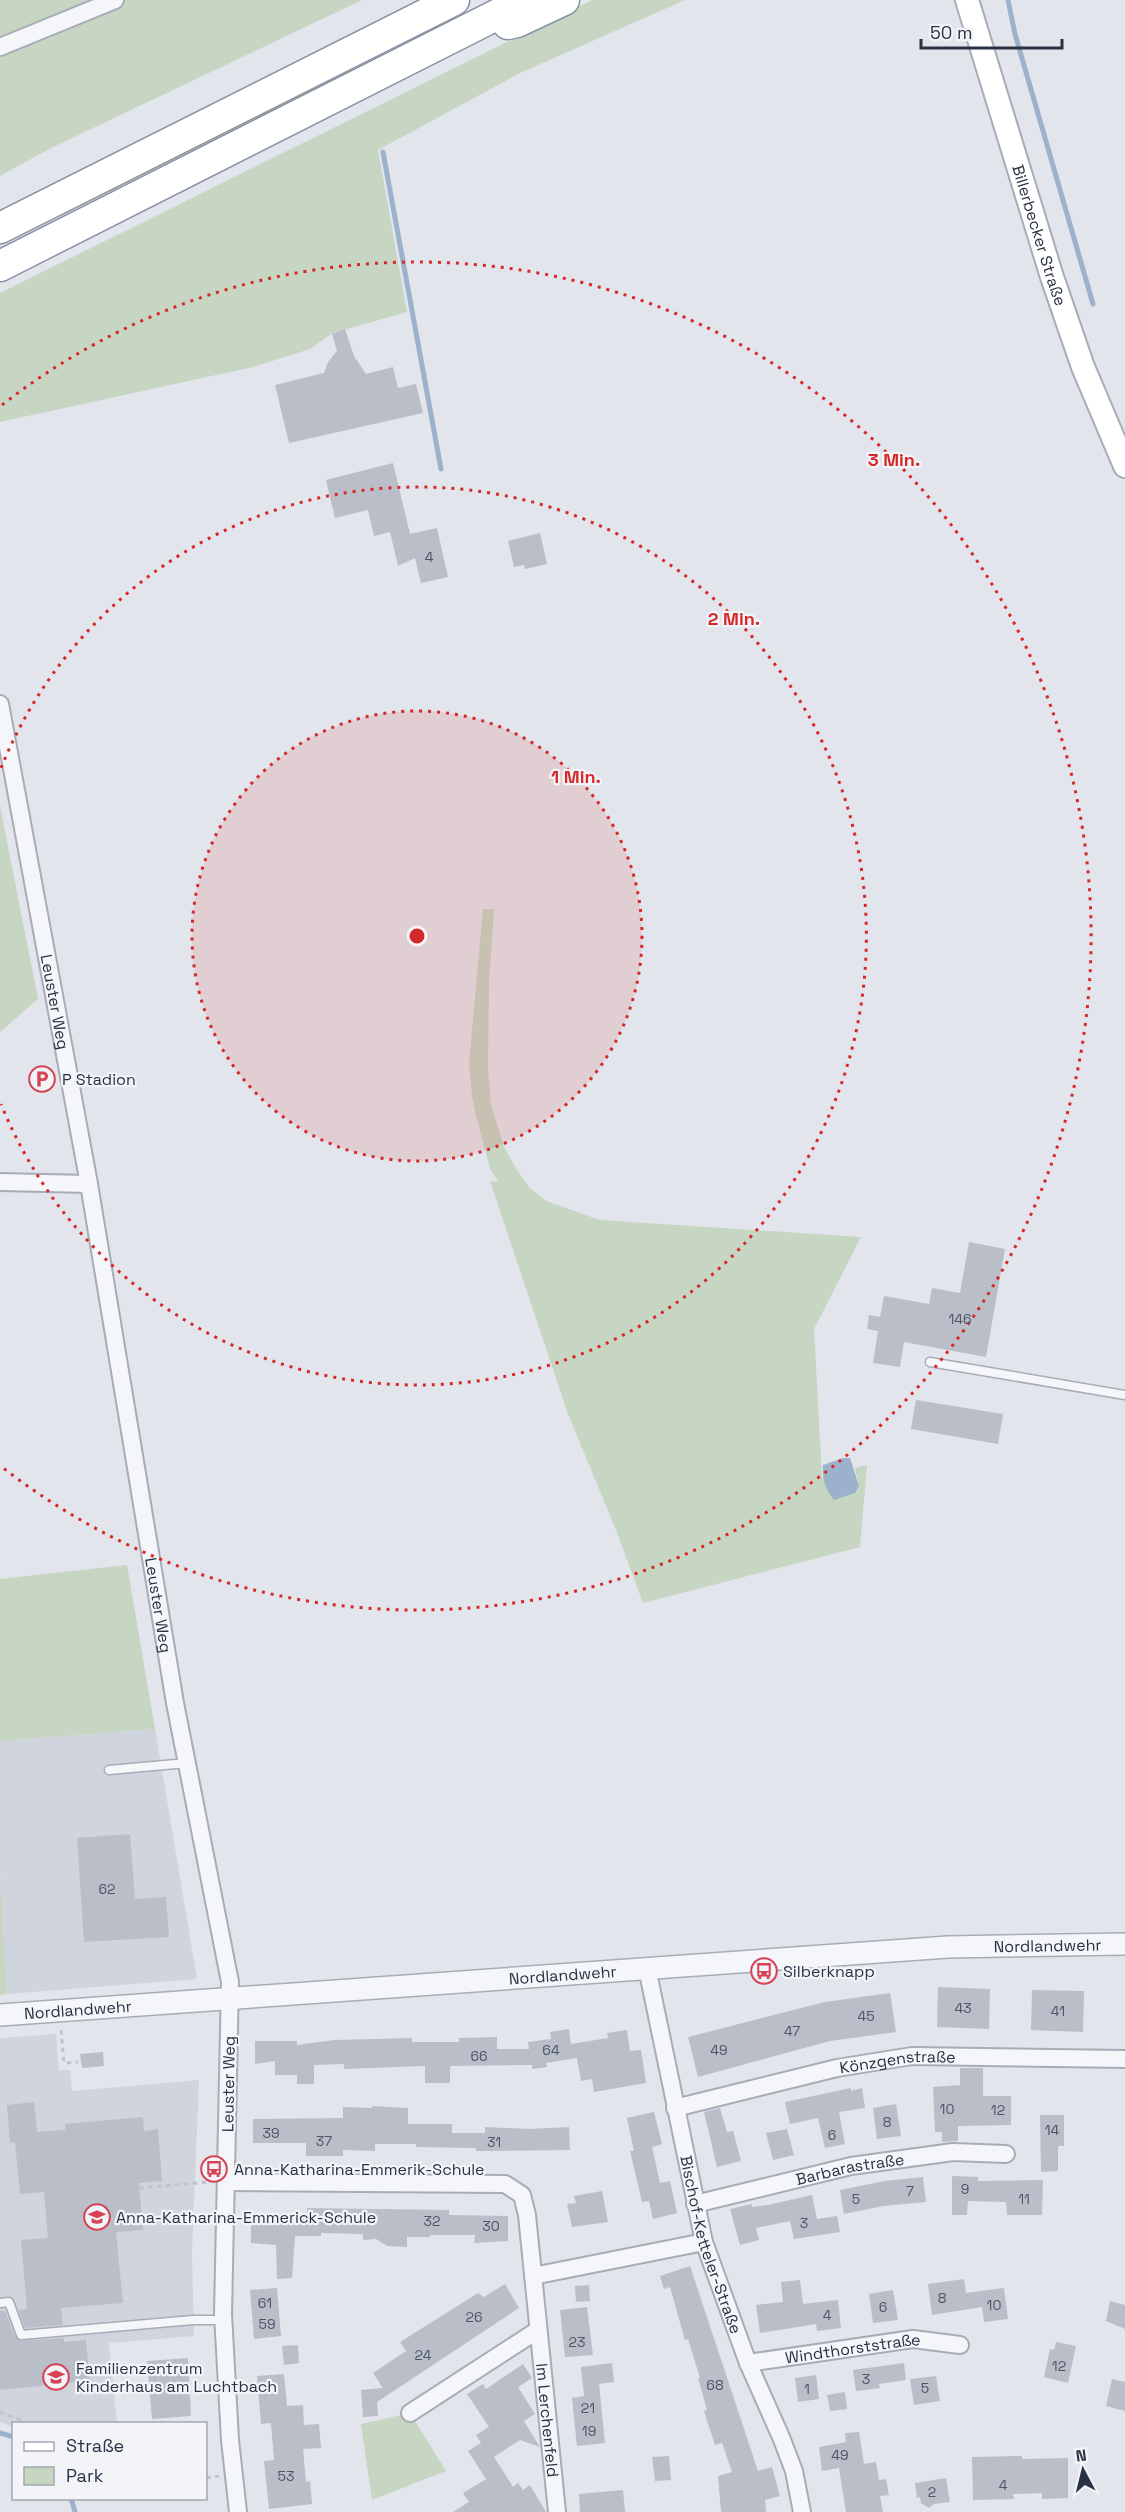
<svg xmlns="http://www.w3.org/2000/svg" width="1125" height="2512" font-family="'Space Grotesk',sans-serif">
	<rect width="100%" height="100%" fill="#e2e5eb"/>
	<g fill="#d0d4dd">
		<polygon points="155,1729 197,1979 7,1994 0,1871 0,1741"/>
		<polygon points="56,2034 59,2071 70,2070 72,2091 199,2080 192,2252 194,2336 109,2343 117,2423 14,2424 13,2427 0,2422 0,2038"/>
	</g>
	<g fill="#c7d5c3">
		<polygon points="0,0 362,0 49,149 0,176"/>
		<polygon points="592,0 685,0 520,73 378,150 407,312 333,333 310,349 253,367 0,422 0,293"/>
		<polygon points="0,806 38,999 0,1032"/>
		<polygon points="483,909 494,909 489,983 488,1069 491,1105 504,1147 517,1170 530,1188 546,1201 600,1220 861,1237 814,1329 822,1477 859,1486 855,1468 867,1465 860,1547 643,1603 616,1530 568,1414 490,1181 498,1182 490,1168 476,1116 472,1096 469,1064"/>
		<polygon points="127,1565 155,1729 0,1741 0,1579"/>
		<polygon points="0,1871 7,1994 0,1995"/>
		<polygon points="410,2413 446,2471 372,2500 361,2424"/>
	</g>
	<path fill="#9cb2cc" d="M843,1458h7l9,28 -4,7 -21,7c-9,-11 -12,-21 -11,-35z"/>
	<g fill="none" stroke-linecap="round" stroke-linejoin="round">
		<g stroke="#9cb2cc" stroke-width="5">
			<polyline points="1008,0 1015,34 1093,304"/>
			<polyline points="383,152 441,469"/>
			<polyline points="0,2433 14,2437"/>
			<polyline points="71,2498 75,2512"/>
		</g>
	</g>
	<g fill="#b9bec9">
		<polygon points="345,329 354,356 366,374 393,367 398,388 416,384 423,413 289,443 275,385 324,373 328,362 337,351 332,334"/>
		<polygon points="393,463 410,534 437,528 448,577 421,583 415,558 398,566 390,532 374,536 368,510 335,518 326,480"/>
		<polygon points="540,533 547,564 525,569 524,565 514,567 508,541"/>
		<polygon points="969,1242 1005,1249 986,1357 904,1342 900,1367 873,1363 878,1331 867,1329 869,1315 880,1317 884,1296 929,1304 932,1288 960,1293"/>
		<polygon points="916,1400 1003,1414 998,1444 911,1429"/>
		<polygon points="130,1834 135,1899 166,1897 169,1937 84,1942 77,1838"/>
		<polygon points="938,1987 990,1989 989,2029 937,2027"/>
		<polygon points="1032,1990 1084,1991 1083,2032 1031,2030"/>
		<polygon points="890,1993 896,2032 830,2041 698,2077 688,2037 825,2002"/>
		<polygon points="569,2029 571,2044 608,2038 607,2033 627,2030 630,2051 641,2050 646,2083 594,2092 592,2079 581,2081 577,2058 546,2063 547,2067 532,2069 532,2065 450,2066 450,2083 425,2083 425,2066 344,2069 344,2064 314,2065 314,2084 297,2084 297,2075 275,2075 275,2061 255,2064 255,2041 297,2041 297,2045 334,2040 412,2038 412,2042 459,2042 459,2038 497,2037 497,2049 529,2049 528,2042 551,2039 550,2032"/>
		<polygon points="103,2052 104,2066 82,2068 80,2054"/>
		<polygon points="960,2068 983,2068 983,2096 1011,2096 1011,2125 958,2126 958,2141 942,2142 942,2132 935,2132 933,2087 960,2085"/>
		<polygon points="851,2088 851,2091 862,2088 865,2108 839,2112 845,2144 825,2148 818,2118 790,2124 785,2102"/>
		<polygon points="34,2102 37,2132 65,2130 65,2124 143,2117 144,2131 158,2129 162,2181 139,2183 143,2230 116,2232 123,2303 61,2308 63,2325 25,2328 19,2310 27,2309 21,2240 48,2238 44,2192 20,2194 15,2142 10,2143 7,2105"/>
		<polygon points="896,2104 901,2136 877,2139 873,2108"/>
		<polygon points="372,2106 408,2108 408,2124 452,2124 452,2133 485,2133 485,2127 529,2129 569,2127 570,2150 476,2151 476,2148 416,2147 416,2144 375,2144 375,2151 343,2150 343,2156 306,2156 306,2143 253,2143 253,2119 343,2118 343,2107 372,2108"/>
		<polygon points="720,2108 727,2132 733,2131 741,2161 717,2167 704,2112"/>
		<polygon points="654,2112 662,2144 652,2147 660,2183 670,2181 677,2213 653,2219 649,2201 642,2202 630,2151 634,2151 627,2118"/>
		<polygon points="1040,2115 1064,2115 1064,2146 1058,2146 1058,2171 1041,2172"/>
		<polygon points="787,2129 794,2155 773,2160 766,2133"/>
		<polygon points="952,2176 978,2177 978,2181 1043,2180 1042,2215 1007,2215 1006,2202 968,2201 967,2215 952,2215"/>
		<polygon points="923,2177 926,2202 883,2206 844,2214 840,2190 885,2181"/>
		<polygon points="602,2191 608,2222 572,2227 567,2204 576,2203 574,2196"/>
		<polygon points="812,2195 817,2219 837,2216 840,2232 794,2239 790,2221 756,2228 759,2240 740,2245 730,2209 752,2204 752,2207 768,2205"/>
		<polygon points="307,2208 449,2210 449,2215 508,2216 508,2241 474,2243 475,2235 430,2235 430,2237 407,2237 407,2247 387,2246 376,2239 363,2240 363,2234 321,2233 321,2236 295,2236 292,2278 277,2279 276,2245 251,2243 251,2215 307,2216"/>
		<polygon points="690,2266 758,2471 772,2467 780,2496 765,2500 766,2512 721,2512 718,2476 732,2472 722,2443 715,2445 704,2411 707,2410 698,2378 700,2378 688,2339 685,2340 670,2287 664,2289 660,2276"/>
		<polygon points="964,2279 966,2293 1004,2288 1008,2319 984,2322 982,2307 932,2315 928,2284"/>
		<polygon points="800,2280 803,2304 838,2300 841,2328 817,2331 816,2324 760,2333 756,2305 783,2302 781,2282"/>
		<polygon points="505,2284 519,2308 377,2402 378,2416 363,2417 361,2390 383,2388 373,2373 406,2351 400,2342 478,2293 484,2297"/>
		<polygon points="589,2285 590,2301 576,2302 575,2286"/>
		<polygon points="277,2288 281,2336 254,2339 250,2290"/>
		<polygon points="893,2290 898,2320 873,2323 869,2294"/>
		<polygon points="1110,2301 1125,2305 1125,2329 1106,2321"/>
		<polygon points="587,2307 593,2355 565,2357 560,2310"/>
		<polygon points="0,2311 5,2311 15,2337 19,2341 64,2338 64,2342 86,2340 90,2381 0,2390"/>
		<polygon points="1056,2342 1076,2346 1068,2383 1044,2377 1050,2349 1054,2350"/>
		<polygon points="298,2345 299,2363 284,2365 282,2346"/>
		<polygon points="188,2358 191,2416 152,2419 147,2361"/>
		<polygon points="612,2363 614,2382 599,2384 605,2443 577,2446 572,2398 584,2396 581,2367"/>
		<polygon points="904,2363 906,2380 879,2384 880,2388 856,2391 853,2370"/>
		<polygon points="523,2364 532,2378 518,2387 535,2414 524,2421 540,2447 520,2440 494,2457 513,2487 518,2483 523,2490 530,2485 546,2512 453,2512 469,2502 463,2493 486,2479 468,2451 481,2443 476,2435 489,2427 467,2394 483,2384 486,2389"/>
		<polygon points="284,2374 287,2406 303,2405 304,2425 319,2424 321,2448 303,2449 306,2482 310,2481 312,2504 269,2509 264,2461 274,2460 271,2423 261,2424 257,2376"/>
		<polygon points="816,2375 819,2399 798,2402 795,2378"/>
		<polygon points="936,2376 940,2401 914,2405 910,2379"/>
		<polygon points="1112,2379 1125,2382 1125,2411 1106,2406"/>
		<polygon points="845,2392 847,2409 830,2411 827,2395"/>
		<polygon points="859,2432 864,2464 876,2462 879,2480 886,2479 889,2495 880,2496 883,2512 846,2512 839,2468 822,2471 819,2447 846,2442 845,2433"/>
		<polygon points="669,2456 671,2480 655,2481 652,2457"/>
		<polygon points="1022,2456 1022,2459 1068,2458 1068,2498 1042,2499 1042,2493 1013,2494 1014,2499 973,2500 972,2457"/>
		<polygon points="946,2478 950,2502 934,2504 929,2508 921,2503 920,2497 917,2498 915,2483"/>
		<polygon points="623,2490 625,2512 580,2512 579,2494"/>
	</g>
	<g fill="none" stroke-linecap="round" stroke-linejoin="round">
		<g stroke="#a7acb6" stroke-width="11">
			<g id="service">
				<polyline points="930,1362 1125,1395"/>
				<polyline points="109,1770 187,1763"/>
				<polyline points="0,2303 9,2302 21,2335 193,2320 223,2320"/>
			</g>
		</g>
		<g stroke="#a7acb6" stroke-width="20">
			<g id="minor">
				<polyline points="0,47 115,0"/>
				<path id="s1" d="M0,704l89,480 86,519 55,279 -7,332 7,126 8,72"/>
				<polyline points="0,1182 89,1184"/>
				<path id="s2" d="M647,1968l57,274 44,121 33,74 13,34 8,41"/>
				<path id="s3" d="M675,2108l162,-40 75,-12 213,3"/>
				<path id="s4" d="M226,2182l279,2 17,11 5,20 30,297"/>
				<path id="s5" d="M695,2204l156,-38 102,-14 53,2"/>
				<polyline points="533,2276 704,2242"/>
				<path id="s6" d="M748,2363l165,-24 47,6"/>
				<polyline points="410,2413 538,2330"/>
			</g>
		</g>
		<g stroke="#a7acb6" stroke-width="24">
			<g id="tertiary">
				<path id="s7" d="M0,2015l948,-68 177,-3"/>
			</g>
		</g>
		<g stroke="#a7acb6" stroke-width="26">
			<g id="secondary">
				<path id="s8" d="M967,0l85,277 31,90 42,99"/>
			</g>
		</g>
		<g stroke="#8992a3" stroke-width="33">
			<g id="motorway">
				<polyline points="508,24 517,22 564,0"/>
				<polyline points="0,228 454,0"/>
				<polyline points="0,266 526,0"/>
			</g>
		</g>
		<g stroke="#c0c3ca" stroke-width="3" stroke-dasharray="4.5 4.5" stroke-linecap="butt">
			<polyline points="61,2030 64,2063 78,2062"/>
			<polyline points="139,2188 209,2182"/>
			<polyline points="0,2412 32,2424"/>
			<polyline points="206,2478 219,2476"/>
		</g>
		<use href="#service" stroke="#f5f6f9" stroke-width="8"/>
		<use href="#minor" stroke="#f5f6f9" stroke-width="16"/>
		<use href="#tertiary" stroke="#f5f6f9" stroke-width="21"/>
		<use href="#secondary" stroke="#fff" stroke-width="22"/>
		<use href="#motorway" stroke="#fff" stroke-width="30"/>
	</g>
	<circle cx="417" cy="936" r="225" fill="#d62828" fill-opacity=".12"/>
	<g fill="none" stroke="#d62828" stroke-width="3" stroke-dasharray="3 6">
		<circle cx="417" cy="936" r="225"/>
		<path d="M1 768A449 449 0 1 1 1 1104"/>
		<path d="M2 405A674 674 0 1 1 2 1467"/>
	</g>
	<defs>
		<g id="parking-ring" transform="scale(1.35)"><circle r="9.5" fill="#f2f4f8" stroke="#d54355" stroke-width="1.5"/><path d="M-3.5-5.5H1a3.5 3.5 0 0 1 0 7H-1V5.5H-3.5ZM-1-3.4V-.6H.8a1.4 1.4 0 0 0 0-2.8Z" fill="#d54355"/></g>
		<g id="bus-ring" transform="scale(1.35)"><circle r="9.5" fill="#f2f4f8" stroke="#d54355" stroke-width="1.5"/><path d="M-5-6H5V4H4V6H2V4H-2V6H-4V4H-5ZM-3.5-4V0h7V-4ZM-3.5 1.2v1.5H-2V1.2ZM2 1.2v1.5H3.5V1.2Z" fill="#d54355"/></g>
		<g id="school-ring" transform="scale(1.35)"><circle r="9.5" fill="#f2f4f8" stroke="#d54355" stroke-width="1.5"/><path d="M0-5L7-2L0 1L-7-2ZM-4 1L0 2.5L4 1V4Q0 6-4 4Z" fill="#d54355"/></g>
	</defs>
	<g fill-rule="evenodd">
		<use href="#parking-ring" x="42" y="1079"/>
		<use href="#bus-ring" x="764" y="1971"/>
		<use href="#bus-ring" x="214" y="2169"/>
		<use href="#school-ring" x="97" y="2217"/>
		<use href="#school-ring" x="56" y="2377"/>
	</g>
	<g text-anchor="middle" stroke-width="4.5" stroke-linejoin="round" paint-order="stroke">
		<g font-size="14" fill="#4d5565">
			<text x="429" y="562">4</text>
			<text x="960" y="1324">146</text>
			<text x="107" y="1894">62</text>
			<text x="963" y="2013">43</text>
			<text x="1058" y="2016">41</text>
			<text x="866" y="2021">45</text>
			<text x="792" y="2036">47</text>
			<text x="551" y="2055">64</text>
			<text x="719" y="2055">49</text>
			<text x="479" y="2061">66</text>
			<text x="947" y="2114">10</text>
			<text x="998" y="2115">12</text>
			<text x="887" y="2127">8</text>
			<text x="1052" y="2135">14</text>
			<text x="271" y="2138">39</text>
			<text x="832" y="2140">6</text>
			<text x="324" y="2146">37</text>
			<text x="494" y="2147">31</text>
			<text x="965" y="2194">9</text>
			<text x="910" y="2196">7</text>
			<text x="856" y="2204">5</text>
			<text x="1024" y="2204">11</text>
			<text x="432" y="2226">32</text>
			<text x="804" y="2228">3</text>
			<text x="491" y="2231">30</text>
			<text x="942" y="2303">8</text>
			<text x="265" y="2308">61</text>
			<text x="994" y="2310">10</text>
			<text x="883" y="2312">6</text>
			<text x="827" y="2320">4</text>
			<text x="474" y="2322">26</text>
			<text x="267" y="2329">59</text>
			<text x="577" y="2347">23</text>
			<text x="423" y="2360">24</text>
			<text x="1059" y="2371">12</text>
			<text x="866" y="2384">3</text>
			<text x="715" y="2390">68</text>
			<text x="925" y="2393">5</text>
			<text x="807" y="2394">1</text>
			<text x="588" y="2413">21</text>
			<text x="589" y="2436">19</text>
			<text x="840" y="2460">49</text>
			<text x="286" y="2481">53</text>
			<text x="1003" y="2490">4</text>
			<text x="932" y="2497">2</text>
		</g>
		<g font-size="16" fill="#293244" stroke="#f2f4f8">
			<text dy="6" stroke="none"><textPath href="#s8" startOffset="246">Billerbecker Straße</textPath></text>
			<text dy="6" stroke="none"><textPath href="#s1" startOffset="303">Leuster Weg</textPath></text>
			<text dy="6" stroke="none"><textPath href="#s1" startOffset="915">Leuster Weg</textPath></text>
			<text dy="6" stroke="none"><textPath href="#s7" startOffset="1050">Nordlandwehr</textPath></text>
			<text dy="6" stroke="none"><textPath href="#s7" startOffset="564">Nordlandwehr</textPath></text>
			<text dy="6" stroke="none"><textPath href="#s7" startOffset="78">Nordlandwehr</textPath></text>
			<text dy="6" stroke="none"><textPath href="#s3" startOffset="228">Könzgenstraße</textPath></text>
			<text transform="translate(228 2084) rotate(-89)" y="6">Leuster Weg</text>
			<text dy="6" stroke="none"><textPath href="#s5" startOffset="159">Barbarastraße</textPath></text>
			<text dy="6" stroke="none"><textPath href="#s2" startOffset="284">Bischof-Ketteler-Straße</textPath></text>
			<text dy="6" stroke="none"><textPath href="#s6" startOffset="106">Windthorststraße</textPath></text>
			<text dy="6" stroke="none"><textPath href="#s4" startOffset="526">Im Lerchenfeld</textPath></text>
		</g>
		<g font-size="16" fill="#293244" stroke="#f2f4f8" text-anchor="start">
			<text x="62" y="1085">P Stadion</text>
			<text x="783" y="1977">Silberknapp</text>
			<text x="234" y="2175">Anna-Katharina-Emmerik-Schule</text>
			<text x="116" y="2223">Anna-Katharina-Emmerick-Schule</text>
			<text x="76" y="2374">Familienzentrum<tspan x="76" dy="18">Kinderhaus am Luchtbach</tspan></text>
		</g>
	</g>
	<circle cx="417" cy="936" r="9" fill="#d62828" stroke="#f2f4f8" stroke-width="3"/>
	<g font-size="18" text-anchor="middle" font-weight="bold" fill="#d62828" stroke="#f2f4f8" stroke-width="4.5" stroke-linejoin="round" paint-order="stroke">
		<text x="894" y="466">3 Min.</text>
		<text x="734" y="625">2 Min.</text>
		<text x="576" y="783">1 Min.</text>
	</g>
	<rect x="12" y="2422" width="195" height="78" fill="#f2f4f8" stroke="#a2a6b0" stroke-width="1.5"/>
	<rect x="24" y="2442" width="30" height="9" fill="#ffffff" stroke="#a2a6b0" stroke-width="1.5"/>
	<text x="66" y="2452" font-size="18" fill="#293244">Straße</text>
	<rect x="24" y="2467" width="30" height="18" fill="#c7d5c3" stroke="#a2a6b0" stroke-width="1.5"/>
	<text x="66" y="2482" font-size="18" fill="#293244">Park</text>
	<g transform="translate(1083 2470) rotate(353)" stroke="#f2f4f8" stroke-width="4.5" paint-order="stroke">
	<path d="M0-4.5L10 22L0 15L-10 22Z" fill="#293244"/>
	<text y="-9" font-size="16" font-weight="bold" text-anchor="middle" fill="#293244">N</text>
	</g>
	<path d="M921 39v9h141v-9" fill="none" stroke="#293244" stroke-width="3"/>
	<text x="930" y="39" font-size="18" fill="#293244" stroke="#f2f4f8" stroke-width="4.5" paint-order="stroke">50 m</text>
</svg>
